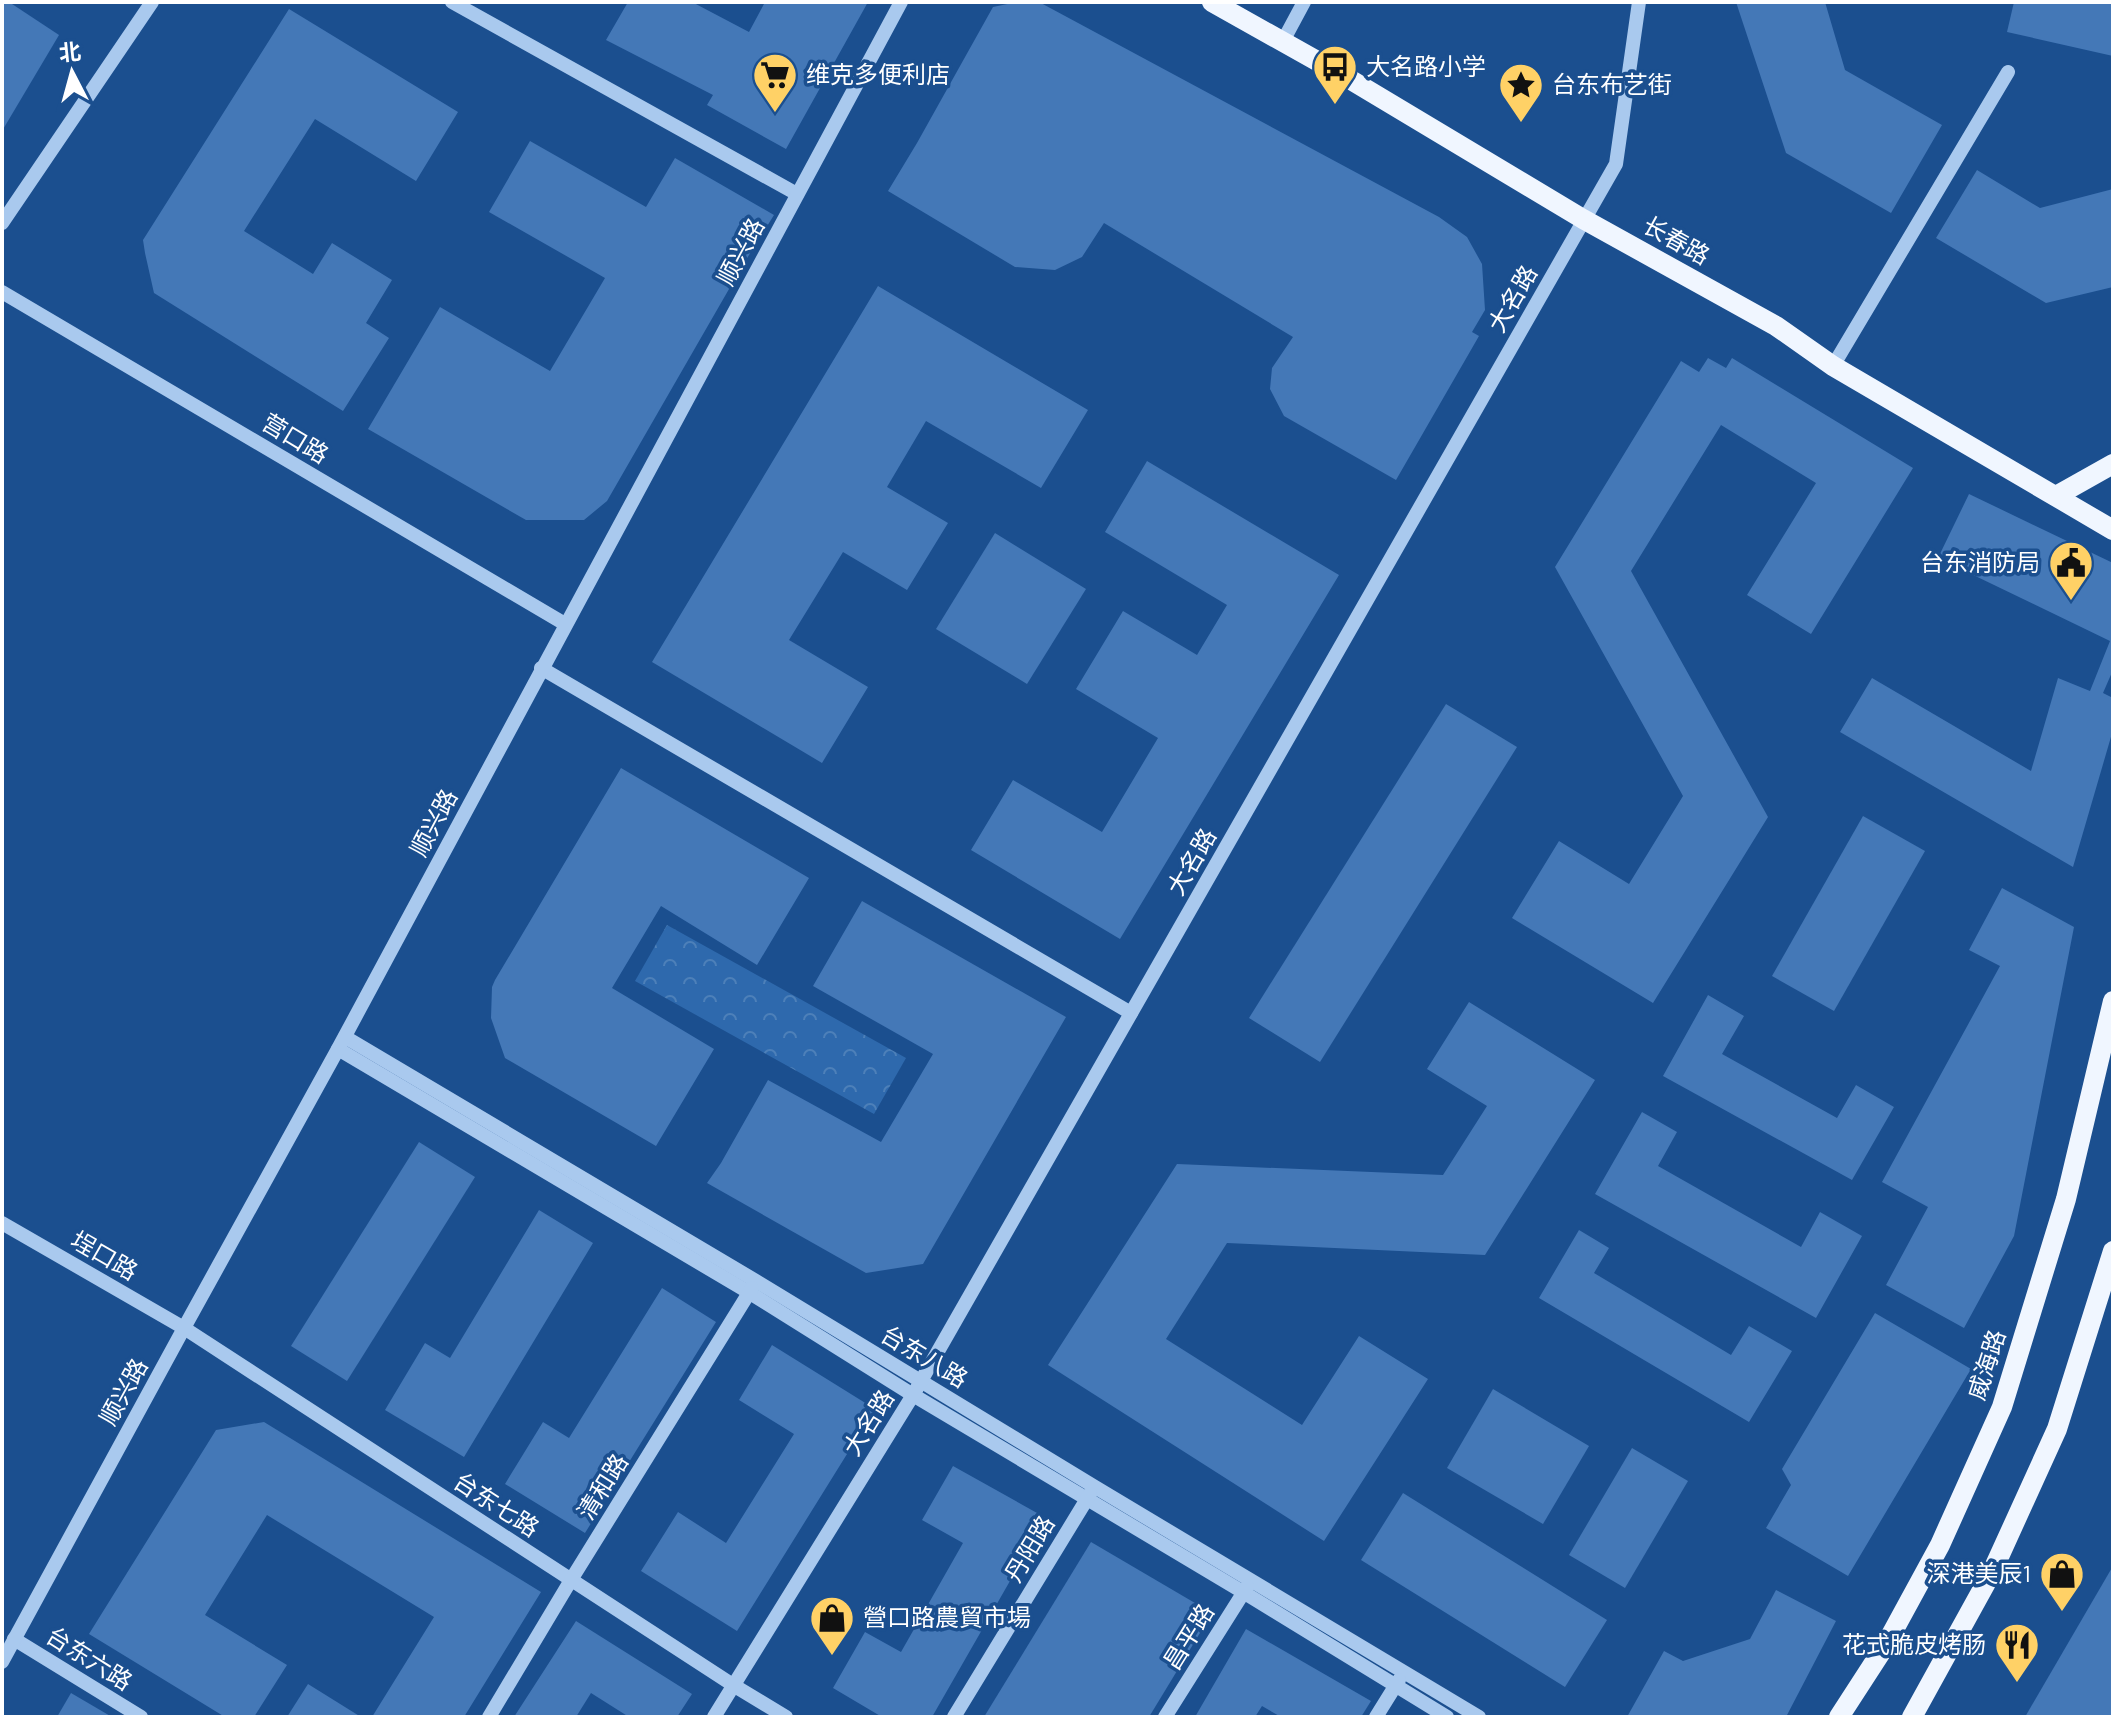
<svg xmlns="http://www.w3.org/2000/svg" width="2115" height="1719" font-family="Barlow,'Noto Sans SC',sans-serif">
	<defs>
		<pattern id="forest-crowns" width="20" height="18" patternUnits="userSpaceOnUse" patternTransform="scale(2)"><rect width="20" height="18" fill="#2e69ad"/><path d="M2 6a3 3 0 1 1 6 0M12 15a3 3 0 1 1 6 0" fill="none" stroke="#4d80b9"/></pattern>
	</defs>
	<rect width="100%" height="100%" fill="#1b4f8f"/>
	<polygon fill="url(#forest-crowns)" points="667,925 906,1058 874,1114 635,981"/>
	<g fill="#4478b7">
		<polygon points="2,2 9,2 59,35 2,131"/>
		<polygon points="628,2 692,2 749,32 765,2 868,2 786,149 707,105 713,95 606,40"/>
		<polygon points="1017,2 1039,2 1439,217 1467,237 1482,264 1485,310 1472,332 1479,336 1396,480 1284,416 1270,389 1272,368 1293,337 1104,223 1082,257 1055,270 1015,267 888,191 917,143 993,7"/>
		<polygon points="1736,2 1825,2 1845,70 1942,125 1891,213 1786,153"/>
		<polygon points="2014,2 2113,2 2113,56 2007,32"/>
		<polygon points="289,9 458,112 416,181 315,119 244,231 313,274 332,243 392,280 366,323 389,338 343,411 154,293 145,253 143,240"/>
		<polygon points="530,141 646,207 675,158 774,215 744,263 607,501 584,520 526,520 368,429 440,307 550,371 605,278 489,212"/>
		<polygon points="1977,170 2040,208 2113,189 2113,287 2046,303 1936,238"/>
		<polygon points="878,286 1088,410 1041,488 926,421 887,487 948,523 907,590 843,552 789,640 868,687 822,763 652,662"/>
		<polygon points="1708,358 1726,368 1732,358 1913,468 1811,634 1747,595 1816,483 1721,425 1631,571 1768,817 1653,1003 1512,918 1559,841 1629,884 1683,796 1555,567 1681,361 1699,372"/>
		<polygon points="1147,461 1339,575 1120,939 971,850 1013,780 1102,832 1158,738 1076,689 1123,611 1197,655 1227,605 1105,532"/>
		<polygon points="1969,494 2113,563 2113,670 2103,693 2113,698 2113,730 2073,867 1840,732 1872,678 2031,771 2058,678 2090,691 2110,641 1938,558"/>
		<polygon points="995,533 1086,589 1027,684 936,629"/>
		<polygon points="1446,704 1517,747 1320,1062 1249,1018"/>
		<polygon points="621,768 809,878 757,965 661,906 612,988 714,1049 656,1146 505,1058 491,1018 492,987 495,980"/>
		<polygon points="1863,816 1925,851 1834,1011 1772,976"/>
		<polygon points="2002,888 2074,927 2014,1236 1964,1328 1886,1285 1928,1207 1882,1182 2000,966 1969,950"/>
		<polygon points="862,901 1066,1017 923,1264 866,1273 707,1183 721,1163 768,1080 881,1142 933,1054 813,986"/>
		<polygon points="1708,995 1744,1016 1722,1054 1837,1118 1856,1085 1894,1107 1852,1180 1663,1076"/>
		<polygon points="1469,1002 1595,1080 1485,1255 1227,1243 1166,1339 1302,1425 1359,1336 1428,1379 1324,1541 1048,1365 1177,1164 1443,1175 1487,1106 1427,1069"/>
		<polygon points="1642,1112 1677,1132 1658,1166 1801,1247 1820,1212 1862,1236 1816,1318 1595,1194"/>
		<polygon points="419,1142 475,1177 347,1381 291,1346"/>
		<polygon points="539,1210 593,1243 464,1457 385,1410 425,1343 450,1358"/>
		<polygon points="1579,1230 1609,1248 1594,1273 1731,1355 1749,1326 1792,1351 1749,1422 1539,1298"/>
		<polygon points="662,1288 716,1322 585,1533 505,1484 543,1422 569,1438"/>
		<polygon points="1875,1313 1971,1369 1848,1576 1766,1528 1791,1485 1782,1469"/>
		<polygon points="772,1345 875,1409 737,1631 641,1571 678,1512 726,1543 794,1434 739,1400"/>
		<polygon points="1493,1389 1589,1446 1543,1524 1447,1468"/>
		<polygon points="264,1422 541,1592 464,1717 372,1717 434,1617 267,1515 205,1615 287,1665 254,1717 225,1717 89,1634 216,1430"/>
		<polygon points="1632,1448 1688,1481 1625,1588 1569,1555"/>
		<polygon points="953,1466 1046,1518 932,1717 882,1717 833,1688 865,1632 901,1652 963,1543 922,1520"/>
		<polygon points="1403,1493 1607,1620 1565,1687 1361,1560"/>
		<polygon points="1091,1542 1212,1613 1180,1666 1149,1717 984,1717"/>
		<polygon points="2113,1566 2113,1717 2025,1717"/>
		<polygon points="1776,1590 1836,1621 1786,1717 1627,1717 1664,1651 1683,1661 1750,1639"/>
		<polygon points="576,1621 692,1694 677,1717 629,1717 591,1693 576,1717 514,1717"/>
		<polygon points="1246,1629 1371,1701 1361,1717 1281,1717 1262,1706 1255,1717 1195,1717"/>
		<polygon points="308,1684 361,1717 287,1717"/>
		<polygon points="71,1693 112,1717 57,1717"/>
	</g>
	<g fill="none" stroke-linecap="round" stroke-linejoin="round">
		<g stroke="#a9c9ee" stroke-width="14">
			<polyline points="452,2 797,194"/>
			<polyline points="1282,43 1304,2"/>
			<polyline points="2,223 152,2"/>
			<polyline points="2,292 565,624"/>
			<polyline points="1833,366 2008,72"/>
			<polyline points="541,668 1131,1013"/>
			<polyline points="345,1037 756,1281 1095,1487 1479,1717"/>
			<polyline points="338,1049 750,1293 913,1395 1243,1592 1447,1717"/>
			<polyline points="2,1223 184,1328 733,1685 786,1717"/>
			<polyline points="14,1639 141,1717"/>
			<polyline points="2,1662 184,1328 338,1049 901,2"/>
			<polyline points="489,1717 571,1580 752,1288"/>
			<polyline points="714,1717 913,1395 1616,164 1639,2"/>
			<polyline points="954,1717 1090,1494"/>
			<polyline points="1165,1717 1247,1587"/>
			<polyline points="1376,1717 1399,1680"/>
		</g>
		<g stroke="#f0f6ff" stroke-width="20">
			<polyline points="1212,2 1351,80 1583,219 1776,326 1833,366 2113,530"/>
			<polyline points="2056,496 2113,464"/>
			<polyline points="1839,1717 1885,1646 1940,1545 2002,1407 2066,1199 2113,1001"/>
			<polyline points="1912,1717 1992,1572 2057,1429 2113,1251"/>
		</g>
	</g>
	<defs>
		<g id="bus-pin" transform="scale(2.3)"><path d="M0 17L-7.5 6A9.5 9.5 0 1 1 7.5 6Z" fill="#ffd166" stroke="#1b4f8f"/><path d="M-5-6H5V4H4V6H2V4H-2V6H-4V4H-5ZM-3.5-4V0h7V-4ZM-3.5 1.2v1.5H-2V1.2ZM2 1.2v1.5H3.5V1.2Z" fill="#111"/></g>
		<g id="supermarket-pin" transform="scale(2.3)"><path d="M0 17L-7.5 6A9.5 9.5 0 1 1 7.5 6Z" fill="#ffd166" stroke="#1b4f8f"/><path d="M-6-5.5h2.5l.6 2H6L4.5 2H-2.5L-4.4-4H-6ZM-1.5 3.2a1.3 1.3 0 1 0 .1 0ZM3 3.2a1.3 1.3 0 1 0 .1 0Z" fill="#111"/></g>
		<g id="sight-pin" transform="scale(2.3)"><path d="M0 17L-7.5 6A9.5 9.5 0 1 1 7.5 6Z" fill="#ffd166" stroke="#1b4f8f"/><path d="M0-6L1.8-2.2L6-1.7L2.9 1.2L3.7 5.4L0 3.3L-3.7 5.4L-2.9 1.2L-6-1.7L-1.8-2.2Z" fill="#111"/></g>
		<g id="civic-pin" transform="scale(2.3)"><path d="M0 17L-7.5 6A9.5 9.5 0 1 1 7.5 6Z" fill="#ffd166" stroke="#1b4f8f"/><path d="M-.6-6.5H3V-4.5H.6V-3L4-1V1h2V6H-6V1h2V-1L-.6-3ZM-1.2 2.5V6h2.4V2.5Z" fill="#111"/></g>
		<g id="shop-pin" transform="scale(2.3)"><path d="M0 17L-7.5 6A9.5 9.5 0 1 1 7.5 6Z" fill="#ffd166" stroke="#1b4f8f"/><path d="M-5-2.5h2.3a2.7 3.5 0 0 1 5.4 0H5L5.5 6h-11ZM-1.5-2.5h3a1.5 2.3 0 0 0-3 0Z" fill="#111"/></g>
		<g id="restaurant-pin" transform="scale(2.3)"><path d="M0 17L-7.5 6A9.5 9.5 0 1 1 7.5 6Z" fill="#ffd166" stroke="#1b4f8f"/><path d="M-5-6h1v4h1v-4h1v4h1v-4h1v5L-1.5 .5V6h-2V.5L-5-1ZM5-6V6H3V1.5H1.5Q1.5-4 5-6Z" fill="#111"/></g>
	</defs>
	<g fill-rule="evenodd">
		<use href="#bus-pin" x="1335" y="67"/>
		<use href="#supermarket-pin" x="775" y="75"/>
		<use href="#sight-pin" x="1521" y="85"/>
		<use href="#civic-pin" x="2071" y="563"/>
		<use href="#shop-pin" x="2062" y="1574"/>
		<use href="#shop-pin" x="832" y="1618"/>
		<use href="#restaurant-pin" x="2017" y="1645"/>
	</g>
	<g text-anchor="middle" stroke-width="7" stroke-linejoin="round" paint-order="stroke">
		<g font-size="24" fill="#fff" stroke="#1b4f8f" text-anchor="start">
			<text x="1366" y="75">大名路小学</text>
			<text x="806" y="83">维克多便利店</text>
			<text x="1552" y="93">台东布艺街</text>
			<text x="2040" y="571" text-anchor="end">台东消防局</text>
			<text x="2031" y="1582" text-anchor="end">深港美辰1</text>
			<text x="863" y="1626">營口路農貿市場</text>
			<text x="1986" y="1653" text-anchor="end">花式脆皮烤肠</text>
		</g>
		<g font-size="24" fill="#fff" stroke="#1b4f8f">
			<text transform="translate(1676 241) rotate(29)" y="8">长春路</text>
			<text transform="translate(741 252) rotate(-62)" y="8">顺兴路</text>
			<text transform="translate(1513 299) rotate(-60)" y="8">大名路</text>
			<text transform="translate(295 439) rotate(31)" y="8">营口路</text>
			<text transform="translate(434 823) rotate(-62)" y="8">顺兴路</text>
			<text transform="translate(1192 862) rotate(-60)" y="8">大名路</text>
			<text transform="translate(104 1256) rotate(30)" y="8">埕口路</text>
			<text transform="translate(924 1357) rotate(31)" y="8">台东八路</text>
			<text transform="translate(1987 1365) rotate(-72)" y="8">威海路</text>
			<text transform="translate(124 1392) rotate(-61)" y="8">顺兴路</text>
			<text transform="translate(869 1423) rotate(-58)" y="8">大名路</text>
			<text transform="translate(603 1487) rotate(-58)" y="8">清和路</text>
			<text transform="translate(496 1505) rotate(33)" y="8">台东七路</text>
			<text transform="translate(1030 1549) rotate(-59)" y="8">丹阳路</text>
			<text transform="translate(1189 1637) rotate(-58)" y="8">昌平路</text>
			<text transform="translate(89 1659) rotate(32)" y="8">台东六路</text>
		</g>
	</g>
	<rect width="2115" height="1719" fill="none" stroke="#ffffff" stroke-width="8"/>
	<g transform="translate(72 72) rotate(354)" stroke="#1b4f8f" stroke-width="6" paint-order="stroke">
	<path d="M0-6L14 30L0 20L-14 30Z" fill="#ffffff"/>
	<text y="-12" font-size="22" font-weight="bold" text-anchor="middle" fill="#ffffff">北</text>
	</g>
</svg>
